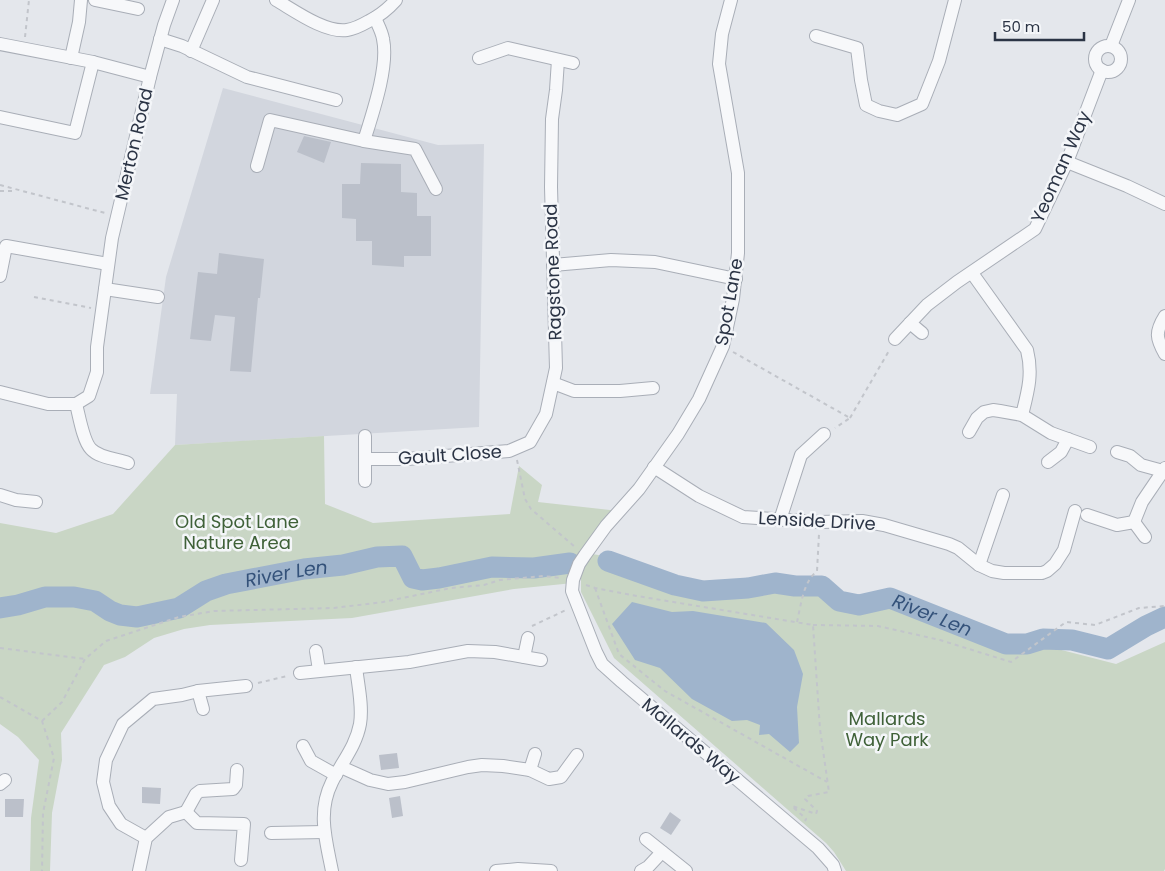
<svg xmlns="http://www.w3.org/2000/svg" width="1165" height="871" font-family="Poppins,sans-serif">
	<rect width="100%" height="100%" fill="#e4e7ec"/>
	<polygon fill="#d2d6de" points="223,88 438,145 484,144 479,427 175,445 177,394 150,394 166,277"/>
	<path fill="#c9d6c5" d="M324,436l1,68 48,19 137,-9 9,-48 23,19 -4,17 81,9 -27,43 19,3 50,19 29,8 21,1 51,-5 54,-2 14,14 14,6 13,1 33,-3 108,44c16,4 28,2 43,-3l5,9 70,18 49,-22v227l-1,2h-318l-12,-19 -8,-9 -212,-185 -33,-66v-20l-8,11 -59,6 -162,29 -142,7 -26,4 -30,9 -29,19 -21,8 -43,68 1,27 -10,53 -2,58h-20l1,-53 8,-58 -21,-23 -18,-13v-201l56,10 57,-19 62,-69z"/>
	<polygon fill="#9fb4cc" points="632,602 672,612 693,611 766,623 794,650 803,674 797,707 799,743 790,752 769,734 759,735 760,725 747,720 732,721 692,699 660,668 635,660 612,624"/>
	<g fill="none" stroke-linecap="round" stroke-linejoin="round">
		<g stroke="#9fb4cc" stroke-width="21">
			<path id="s1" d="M608,561l67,24 28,6 45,-3 27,-5 20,3h27l17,15 20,4 31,-7 116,46h21l16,-5 29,1 36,9 38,-23 19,-9"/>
			<path id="s2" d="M0,608l18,-3 27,-8h29l21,4 15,10 10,4 17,2 42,-9 27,-17 20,-7 78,-15 39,-4 34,-8 25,-1 11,22 9,2 17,-2 53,-11 42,1 36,-5"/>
		</g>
	</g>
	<g fill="#bbc0ca">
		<polygon points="304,136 331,142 324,163 297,152"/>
		<polygon points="361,163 401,164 401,192 417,193 417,216 431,216 431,256 404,256 404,267 372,265 372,241 356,241 356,219 342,218 342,184 360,184"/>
		<polygon points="219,253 264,259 260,298 258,298 251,372 230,371 235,317 215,315 211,341 190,339 198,272 217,274"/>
		<polygon points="397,753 399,768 381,770 379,755"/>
		<polygon points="142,787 161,788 160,804 142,803"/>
		<polygon points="400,796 403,816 392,818 389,798"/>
		<polygon points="5,799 24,799 23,817 5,817"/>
		<polygon points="670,812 681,820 671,835 660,828"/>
	</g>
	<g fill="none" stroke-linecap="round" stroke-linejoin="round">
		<g stroke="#a9aeb7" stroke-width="14">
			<g id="minor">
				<polyline points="95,0 138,9"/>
				<path d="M276,0c19,11 49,33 71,30 7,-1 15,-5 22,-9 10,-5 19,-12 27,-21"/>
				<polyline points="731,0 722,34 719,64 738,173 738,253 733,299 723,346 699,399 678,434 639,489 606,526 585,555 579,564 573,580 572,591 596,652 602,664 622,682 818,848 833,865 835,871"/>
				<polyline points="816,36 857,48 861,80 866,105 879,111 897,115 922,104 939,61 955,0"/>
				<polyline points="160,39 182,46 247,77 336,100"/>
				<polyline points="0,44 93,62 150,77"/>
				<polyline points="1111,46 1129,0"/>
				<circle cx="1108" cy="59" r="13"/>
				<polyline points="191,51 213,0"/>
				<polyline points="71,58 79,22 81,0"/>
				<polyline points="479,58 508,48 573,63"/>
				<polyline points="0,117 75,133 93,62"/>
				<polyline points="364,141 415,149 436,189"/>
				<polyline points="1067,162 1127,186 1165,204"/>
				<path d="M257,166l13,-46 94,21c8,-26 25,-74 19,-102 -1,-7 -5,-14 -8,-21"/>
				<polyline points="553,265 611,260 655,262 736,279"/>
				<path d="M972,273l55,77c6,24 1,41 -5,65"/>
				<polyline points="0,276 6,246 108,264"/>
				<polyline points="105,289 158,297"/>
				<path d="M1165,316c-10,16 -9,22 0,38"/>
				<polyline points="910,323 922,333"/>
				<polyline points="895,339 927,305 957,282 1035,229 1067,162 1102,70"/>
				<polyline points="553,383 574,391 620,391 653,388"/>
				<polyline points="0,392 48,404 76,404 89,396 97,372 97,347 112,238 150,77 164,25 173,0"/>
				<path d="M76,404c3,11 7,37 15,45 8,9 27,10 37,14"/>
				<polyline points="969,432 977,418 984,412 993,410 1000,411 1022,415 1051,433 1090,447"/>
				<polyline points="365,436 365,481"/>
				<polyline points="1117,452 1130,456 1141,465 1163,471"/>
				<polyline points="365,459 407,459 509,451 530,442 546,414 556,368 551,187 552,119 556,90 558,60"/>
				<polyline points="1048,462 1061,452 1068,439"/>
				<polyline points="654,467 699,496 743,517 819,522 862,521 884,525 949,544 958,548 979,565 992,571 1004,573 1042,573 1047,571 1055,564 1064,550 1075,511"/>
				<polyline points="0,495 16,500 36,502"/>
				<polyline points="1087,515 1117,525 1134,522 1145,537"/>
				<polyline points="780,520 801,455 824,434"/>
				<polyline points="1134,522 1142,502 1165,468"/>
				<polyline points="979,565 1003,495"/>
				<polyline points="316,651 319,670"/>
				<polyline points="524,657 528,638"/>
				<polyline points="300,673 409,662 468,651 495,652 541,660"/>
				<polyline points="198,691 203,709"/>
				<polyline points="303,746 311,761 336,775"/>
				<polyline points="341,767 370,780 388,784 405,782 468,767 482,765 503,766 530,770 549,779 561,777 577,755"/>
				<polyline points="530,770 535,754"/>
				<polyline points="0,784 5,780"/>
				<polyline points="186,812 197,823 244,824 241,860"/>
				<polyline points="186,812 196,794 200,791 233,789 236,785 237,770"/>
				<polyline points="271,833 324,832"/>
				<polyline points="146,838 121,824 109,806 103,782 106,760 123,724 153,699 182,695 198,691 246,686"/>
				<polyline points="646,839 686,871"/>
				<polyline points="139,871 146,838 169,817 186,812"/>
				<path d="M332,871c-6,-31 -15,-59 0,-89 10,-20 24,-36 28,-58 3,-18 -2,-39 -4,-57"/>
				<polyline points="496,871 518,869 551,871"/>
				<polyline points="641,871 648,867 662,852"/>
			</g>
		</g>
		<g stroke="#c2c5cb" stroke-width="2" stroke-dasharray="4 4" stroke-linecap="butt">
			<polyline points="25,37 29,0"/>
			<polyline points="0,185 105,213"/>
			<polyline points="0,191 13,191"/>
			<polyline points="34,297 91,308"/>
			<polyline points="733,352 850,418 835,428"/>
			<polyline points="850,418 890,349"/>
			<polyline points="517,460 525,499 531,509 575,547"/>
			<polyline points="586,585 595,588 637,596 813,625 820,729 829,792 808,796 805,799 817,811 816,814 792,806 806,819 805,821"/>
			<polyline points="595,588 619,654 665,691 827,782"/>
			<path d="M797,622c4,-17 6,-40 20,-51l2,-37"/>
			<polyline points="813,625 878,626 940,640 1011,662 1066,622 1095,625 1139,608 1165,606"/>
			<polyline points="532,626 566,610"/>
			<polyline points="0,648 85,659"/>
			<polyline points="258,683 287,676"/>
			<polyline points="0,697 42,721 54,758 43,813 42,871"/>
			<polyline points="42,721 62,702 85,659 106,641 179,617 214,611 334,608 383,602 451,588 484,585 500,580 543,576 562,578"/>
		</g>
		<use href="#minor" stroke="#f7f8fa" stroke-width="12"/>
	</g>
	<g text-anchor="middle" stroke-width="5" stroke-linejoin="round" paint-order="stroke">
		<g font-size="18" fill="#2b3445" stroke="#f4f6f9">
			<text transform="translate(134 144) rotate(-77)" y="6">Merton Road</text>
			<text transform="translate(1061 167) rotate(-66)" y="6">Yeoman Way</text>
			<text transform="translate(553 272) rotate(-92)" y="6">Ragstone Road</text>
			<text transform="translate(729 302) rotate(-80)" y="6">Spot Lane</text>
			<text transform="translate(450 455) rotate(-4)" y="6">Gault Close</text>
			<text transform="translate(817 521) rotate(3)" y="6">Lenside Drive</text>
			<text transform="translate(691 741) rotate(40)" y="6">Mallards Way</text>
		</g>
		<g font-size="18" fill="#3f6138" stroke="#f4f6f9">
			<text x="237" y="528">Old Spot Lane<tspan x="237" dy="21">Nature Area</tspan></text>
			<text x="887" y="725">Mallards<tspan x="887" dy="21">Way Park</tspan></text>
		</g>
		<g font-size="19" font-style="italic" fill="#34527a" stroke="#f4f6f9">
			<text dy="7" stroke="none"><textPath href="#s2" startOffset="300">River Len</textPath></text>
			<text dy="7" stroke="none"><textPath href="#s1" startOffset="340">River Len</textPath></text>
		</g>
	</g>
	<path d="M995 32v8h89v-8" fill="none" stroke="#2b3445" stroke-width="2.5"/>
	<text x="1002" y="32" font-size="15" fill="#2b3445" stroke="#f4f6f9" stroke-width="4" paint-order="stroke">50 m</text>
</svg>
